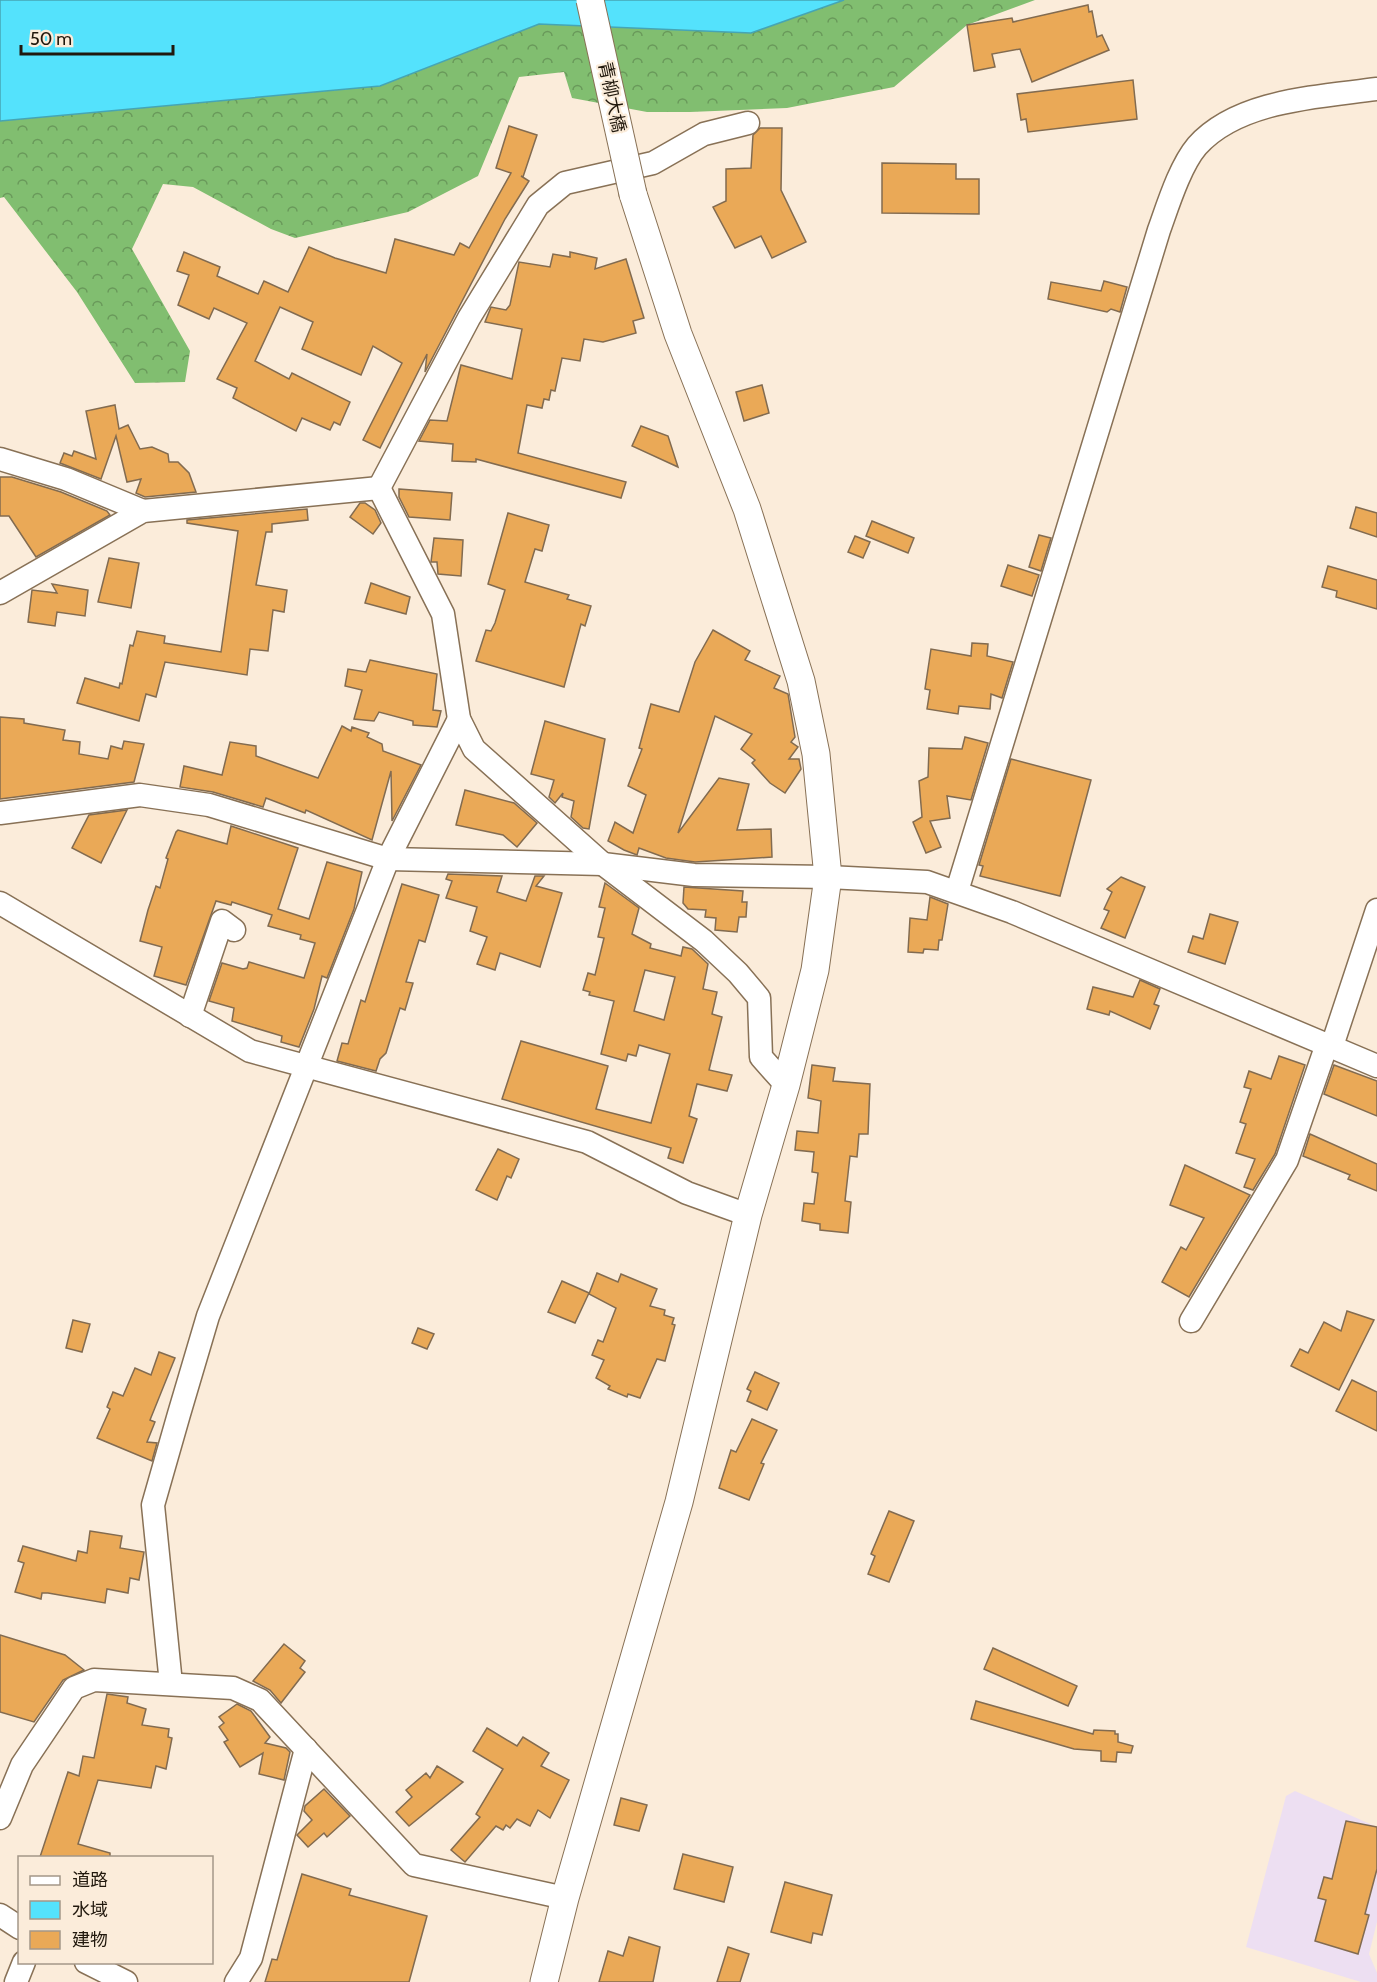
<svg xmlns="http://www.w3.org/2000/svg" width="1377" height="1982" font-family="Cabin,'Noto Sans JP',sans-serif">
	<defs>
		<pattern id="forest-crowns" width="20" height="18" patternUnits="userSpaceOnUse" patternTransform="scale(1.5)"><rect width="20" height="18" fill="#81be70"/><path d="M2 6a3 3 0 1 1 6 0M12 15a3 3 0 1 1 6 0" fill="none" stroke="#69995a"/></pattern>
	</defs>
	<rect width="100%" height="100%" fill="#fbecda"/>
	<polygon fill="#eddff2" points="1295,1791 1377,1827 1377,1922 1369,1954 1377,1973 1377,1982 1361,1982 1246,1947 1286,1796"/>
	<polygon fill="url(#forest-crowns)" points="844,0 1035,0 967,25 894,87 787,108 690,112 647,112 572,98 564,72 519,77 478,176 408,212 295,238 271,229 193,187 163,184 132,249 190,351 185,382 135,383 77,292 4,197 0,198 0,121 380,86 539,24 750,33"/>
	<polygon fill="#54e2fc" stroke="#45a5b4" stroke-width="1.5" points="0,0 844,0 751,33 539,24 380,86 0,121"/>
	<g fill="#eaa957" stroke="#826b50" stroke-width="1.5" fill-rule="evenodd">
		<polygon points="1088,5 1089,12 1092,11 1097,37 1102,35 1109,50 1032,82 1020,49 992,54 995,67 974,71 967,25 1012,18 1013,22"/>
		<polygon points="1133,80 1137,119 1028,132 1026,119 1021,120 1017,94"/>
		<polygon points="509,126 537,135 523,177 521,176 529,181 505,219 425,372 427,354 380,448 363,440 402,363 373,346 361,375 302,349 313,322 280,307 255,361 289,379 292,373 350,402 340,425 334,422 330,430 302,418 296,431 233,398 237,388 217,379 247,323 214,308 209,319 178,305 189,275 177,271 184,252 220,267 217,276 258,294 264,281 288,292 309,247 335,258 386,273 395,239 454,255 460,243 469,248 511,173 496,168"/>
		<polygon points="760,128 782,128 781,190 806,242 772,258 761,236 735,248 713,207 726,201 726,169 751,168 753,135"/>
		<polygon points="882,163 956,164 956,179 979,179 979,214 882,213"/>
		<polygon points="570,252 597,258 595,269 626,259 644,318 633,321 636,333 603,342 584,339 580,361 562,358 555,391 551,390 549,400 544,399 542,408 527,405 518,453 626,482 621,498 476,459 476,462 452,461 453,444 419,441 430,420 447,421 461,365 512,379 522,329 485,322 491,307 506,310 510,305 519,262 550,267 553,254 570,257"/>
		<polygon points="1104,281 1127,287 1120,312 1111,309 1107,312 1048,299 1051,282 1101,291"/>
		<polygon points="762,385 769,413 744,421 736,392"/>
		<polygon points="115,405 119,429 128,425 140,449 152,447 168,454 169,462 178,462 189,473 196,492 145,497 136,493 141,479 127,482 116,436 101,479 60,463 64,453 72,456 74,451 96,459 86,411"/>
		<polygon points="641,426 668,436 678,467 632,446"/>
		<polygon points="0,477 12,477 61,492 107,511 110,515 36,557 9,516 0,516"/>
		<polygon points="399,489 452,493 450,520 409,517 399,497"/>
		<polygon points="360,503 365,503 375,510 381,523 373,534 350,517"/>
		<polygon points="1356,507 1377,513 1377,537 1350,528"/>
		<polygon points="307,509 308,520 272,524 272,532 266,532 256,585 287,590 284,612 273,610 268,651 250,649 247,675 165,662 156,697 146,694 139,721 77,703 85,678 119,688 120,683 122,684 130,645 133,646 137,631 165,636 164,643 221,652 238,531 187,523 187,520"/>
		<polygon points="508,513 549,525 542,551 535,549 525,582 569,595 567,599 591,606 585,626 581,624 564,687 476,661 486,630 491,631 495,623 505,590 488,584"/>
		<polygon points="872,521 914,538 908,553 866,536"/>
		<polygon points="1039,535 1051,538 1041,571 1029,567"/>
		<polygon points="855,536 870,542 863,558 848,552"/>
		<polygon points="434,538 463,540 461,576 438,574 437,562 431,562"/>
		<polygon points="109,558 139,563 131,608 98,602"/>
		<polygon points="1008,565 1039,575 1032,596 1001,586"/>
		<polygon points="1328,566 1377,580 1377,609 1336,597 1337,591 1322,587"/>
		<polygon points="371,583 410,597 406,614 365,603"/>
		<polygon points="52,584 88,590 85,616 57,612 55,626 28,622 32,590 57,593"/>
		<polygon points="713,630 750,651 745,660 780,676 774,688 788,694 795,737 791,742 798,747 789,759 799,759 801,769 785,793 770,783 752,763 755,760 741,749 752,734 715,716 678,833 719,778 749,784 737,830 771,829 772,857 695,862 666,858 639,848 637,855 624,850 608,841 615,822 633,833 646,795 628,786 642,749 639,748 651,704 679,712 695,662"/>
		<polygon points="972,643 988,644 987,656 1013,662 1002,698 991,694 990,709 959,706 958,714 927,709 930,690 925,689 931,649 971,656"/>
		<polygon points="370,660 437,674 433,710 441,711 437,727 413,725 413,721 379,712 374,721 354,719 362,690 345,686 348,669 366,672"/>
		<polygon points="0,717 24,719 24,723 65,730 63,740 80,742 79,754 108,759 111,746 122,749 124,741 144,744 134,782 0,799"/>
		<polygon points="545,721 605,739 589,829 583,828 571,817 574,801 562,797 563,793 555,803 549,797 554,780 531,774"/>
		<polygon points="342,726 351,731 352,727 369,733 367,737 382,744 383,751 421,765 392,821 391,771 372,840 306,810 305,813 266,798 263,807 213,792 180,787 184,766 222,775 230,742 256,746 256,756 318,778"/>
		<polygon points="965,737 988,743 971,800 947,796 950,818 930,821 941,847 926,853 913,822 922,817 919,781 928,777 929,748 962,749"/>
		<polygon points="1011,759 1091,780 1060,896 980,876 983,866 979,865"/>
		<polygon points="465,790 514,803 537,823 517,847 503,835 456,825"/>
		<polygon points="127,810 101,863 72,848 89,815"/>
		<polygon points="231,826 298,848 278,909 309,919 327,862 362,872 354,909 327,978 322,976 314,1009 299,1047 281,1042 282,1036 232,1021 234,1008 209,1001 222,963 243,969 247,968 249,962 304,978 315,943 300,939 301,935 268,926 272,915 232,902 231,905 216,901 186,985 154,976 162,947 140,941 148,910 156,886 160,888 168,859 166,858 176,832 178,830 227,844"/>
		<polygon points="448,874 502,876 497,892 526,901 535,876 544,876 536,886 562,893 540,967 500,953 495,970 477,964 487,937 470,931 477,907 446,898 452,881 446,879"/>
		<polygon points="1121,877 1145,887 1125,938 1101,928 1109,911 1104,909 1112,892 1107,889"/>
		<path d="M605,883l34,25 -7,26 19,10 -1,4 31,8 2,-9 9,2 16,15 -5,25 14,3 -5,22 10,3 -13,53 23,5 -5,16 -30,-7 -8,32 8,3 -14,44 -15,-5 3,-10 -169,-49 19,-58 87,25 -12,43 55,14 19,-69 -31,-9 -3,11 -8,-2 -2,7 -25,-7 13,-53 -25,-6 1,-3 -7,-2 5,-17 7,2 9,-37 -6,-1 7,-29 -6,-1zM645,970l30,7 -11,43 -30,-9z"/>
		<polygon points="402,884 439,895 425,942 419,940 406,982 413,983 405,1010 400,1008 386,1053 380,1059 376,1071 337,1061 342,1043 348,1044 361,1000 365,1002"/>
		<polygon points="684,887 743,891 742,902 747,902 746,917 739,917 737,932 715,930 716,918 705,917 706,910 688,909 683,903"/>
		<polygon points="930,897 948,904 942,940 939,940 938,950 924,949 923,953 908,952 910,918 927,920"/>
		<polygon points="1210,914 1238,922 1225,964 1188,952 1193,936 1203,939"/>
		<polygon points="1140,980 1160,989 1154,1004 1159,1006 1150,1029 1110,1011 1109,1015 1087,1009 1093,987 1133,997"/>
		<polygon points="1279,1056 1305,1065 1275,1154 1253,1190 1244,1187 1255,1159 1236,1153 1246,1124 1240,1122 1251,1089 1244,1087 1249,1071 1271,1079"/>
		<polygon points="812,1065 835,1068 833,1081 870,1084 868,1134 859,1134 857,1157 850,1156 845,1201 851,1202 848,1233 820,1230 820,1224 802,1221 804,1203 814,1204 818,1173 812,1172 814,1152 795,1150 797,1131 818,1133 821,1101 808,1098"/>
		<polygon points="1334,1065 1377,1081 1377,1116 1324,1094"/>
		<polygon points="1310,1134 1377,1164 1377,1191 1348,1179 1350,1175 1303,1156"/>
		<polygon points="498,1149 519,1159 511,1178 507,1176 497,1200 476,1190"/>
		<polygon points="1185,1165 1250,1195 1189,1297 1162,1282 1181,1247 1186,1250 1204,1218 1170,1205"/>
		<polygon points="597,1273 618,1282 621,1274 657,1289 650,1306 665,1310 664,1315 674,1318 672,1324 675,1325 665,1361 657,1359 640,1398 628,1394 627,1397 608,1389 610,1386 596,1378 604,1360 592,1355 598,1340 603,1342 616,1308 589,1294"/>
		<polygon points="562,1281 589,1293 575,1323 548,1312"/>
		<polygon points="1347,1311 1374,1320 1339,1390 1291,1366 1300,1349 1308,1353 1324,1322 1341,1331"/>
		<polygon points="73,1320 90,1324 82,1352 66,1348"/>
		<polygon points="418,1328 434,1334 427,1349 412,1343"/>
		<polygon points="159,1352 175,1358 150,1420 155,1422 147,1442 157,1443 152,1461 97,1438 110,1409 107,1407 113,1392 123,1396 135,1368 151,1375"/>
		<polygon points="755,1372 779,1383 767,1410 747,1401 751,1391 747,1389"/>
		<polygon points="1352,1380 1377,1392 1377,1431 1336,1411"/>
		<polygon points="752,1419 777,1430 761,1463 764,1464 749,1500 719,1488 731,1450 736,1452"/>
		<polygon points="889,1511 914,1521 889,1582 868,1574 875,1556 871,1554"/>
		<polygon points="90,1531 122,1536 120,1548 144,1552 139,1580 130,1578 128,1593 107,1589 105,1603 48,1593 42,1593 41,1599 15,1592 24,1563 18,1561 23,1546 76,1561 78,1551 87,1553"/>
		<polygon points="0,1635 65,1655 84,1670 63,1680 34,1722 0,1712"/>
		<polygon points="284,1644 305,1661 300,1668 305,1672 281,1703 270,1690 253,1681"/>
		<polygon points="993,1648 1077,1686 1068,1706 984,1669"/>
		<polygon points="107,1694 128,1697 127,1703 146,1709 142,1725 169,1729 168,1737 172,1738 166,1769 156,1766 151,1788 98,1780 78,1844 110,1853 110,1857 40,1857 68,1772 79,1776 83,1756 94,1758"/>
		<polygon points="976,1701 1093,1734 1094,1730 1115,1731 1115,1734 1118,1734 1118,1742 1133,1746 1131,1753 1117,1752 1116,1762 1101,1761 1101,1751 1074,1749 971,1719"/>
		<polygon points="237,1704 251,1711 270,1737 265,1743 286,1748 290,1752 284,1780 259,1774 263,1753 240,1767 224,1742 228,1740 219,1727 224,1723 219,1717"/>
		<polygon points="487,1728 517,1746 523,1737 549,1753 541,1766 569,1780 550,1818 538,1810 530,1826 517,1819 510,1828 506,1825 503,1830 496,1826 465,1862 451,1850 480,1817 476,1814 503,1769 473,1751"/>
		<polygon points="437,1766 463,1782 409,1826 396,1812 412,1797 406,1790 426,1773 430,1778"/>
		<polygon points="324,1789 350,1816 327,1837 324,1833 308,1847 297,1835 312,1820 304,1811 305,1806"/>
		<polygon points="621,1798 647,1805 639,1831 614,1825"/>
		<polygon points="1346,1821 1377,1827 1377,1869 1365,1914 1369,1915 1358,1954 1315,1941 1326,1900 1318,1898 1324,1877 1332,1879"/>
		<polygon points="683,1854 733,1867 724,1902 674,1889"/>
		<polygon points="302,1874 351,1889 349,1895 427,1916 409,1982 265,1982 272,1959 277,1960"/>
		<polygon points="785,1882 832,1895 822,1935 813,1933 811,1943 771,1932"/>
		<polygon points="629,1937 660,1947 653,1982 599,1982 608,1951 623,1956"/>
		<polygon points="728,1947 749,1954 740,1982 717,1982"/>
	</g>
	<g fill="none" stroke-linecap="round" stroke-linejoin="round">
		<g stroke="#887156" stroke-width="25">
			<g id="minor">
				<polyline points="0,459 66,479 143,511"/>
				<polyline points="379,488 443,614 459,719 474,749 603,864 704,941 738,973 759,998 761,1057 786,1085"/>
				<polyline points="379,488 469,318 538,205 565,183 653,163 704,134 748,123"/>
				<polyline points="0,593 143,511 379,488"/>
				<polyline points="0,813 140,795 209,805 388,859 603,864 694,875 828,877 927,882 1012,912 1377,1066"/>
				<path d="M957,891l202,-661c9,-25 21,-64 38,-84 41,-46 121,-49 180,-57"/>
				<polyline points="0,903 250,1051 587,1142 687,1193 748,1215"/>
				<polyline points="190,1016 222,921 234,930"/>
				<polyline points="1332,1046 1377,910"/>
				<polyline points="1191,1321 1287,1160 1327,1044"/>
				<polyline points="171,1684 153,1505 179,1414 208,1316 388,859 459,719"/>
				<polyline points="0,1818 22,1765 74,1688 94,1680 233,1688 260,1700 414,1865 565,1898"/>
				<polyline points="0,1915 20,1928"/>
				<polyline points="86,1962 126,1982"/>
				<polyline points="16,1982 24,1962"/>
				<polyline points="236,1982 251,1958 306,1749"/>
			</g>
		</g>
		<g stroke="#887156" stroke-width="29">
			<polyline id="tertiary" points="544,1982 565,1898 679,1502 748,1215 786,1085 815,970 828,877 816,754 801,681 747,509 678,334 633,194"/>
		</g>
		<use href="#minor" stroke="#fff" stroke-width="22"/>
		<use href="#tertiary" stroke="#fff" stroke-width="27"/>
		<g stroke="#887156" stroke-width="29" stroke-linecap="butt">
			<polyline id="tertiary-bridge" points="590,0 633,194"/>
		</g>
		<use href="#tertiary-bridge" stroke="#fff" stroke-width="27"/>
	</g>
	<g text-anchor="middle" stroke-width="4.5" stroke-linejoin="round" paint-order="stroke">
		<g font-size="18" fill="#21180d" stroke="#fbecda">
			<text transform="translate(612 97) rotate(78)" y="6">青柳大橋</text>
		</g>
	</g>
	<rect x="18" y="1856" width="195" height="108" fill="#fbecda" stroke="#a49788" stroke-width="1.5"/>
	<rect x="30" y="1876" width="30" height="9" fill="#ffffff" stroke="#a49788" stroke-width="1.5"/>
	<text x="72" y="1886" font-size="18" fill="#21180d">道路</text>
	<rect x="30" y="1901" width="30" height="18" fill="#54e2fc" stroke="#a49788" stroke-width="1.5"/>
	<text x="72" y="1916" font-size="18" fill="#21180d">水域</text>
	<rect x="30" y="1931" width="30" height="18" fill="#eaa957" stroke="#a49788" stroke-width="1.5"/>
	<text x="72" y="1946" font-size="18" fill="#21180d">建物</text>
	<path d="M21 45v9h152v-9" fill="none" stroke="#21180d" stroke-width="3"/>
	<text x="30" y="45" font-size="18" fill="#21180d" stroke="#fbecda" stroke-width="4.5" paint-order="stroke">50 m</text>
</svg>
